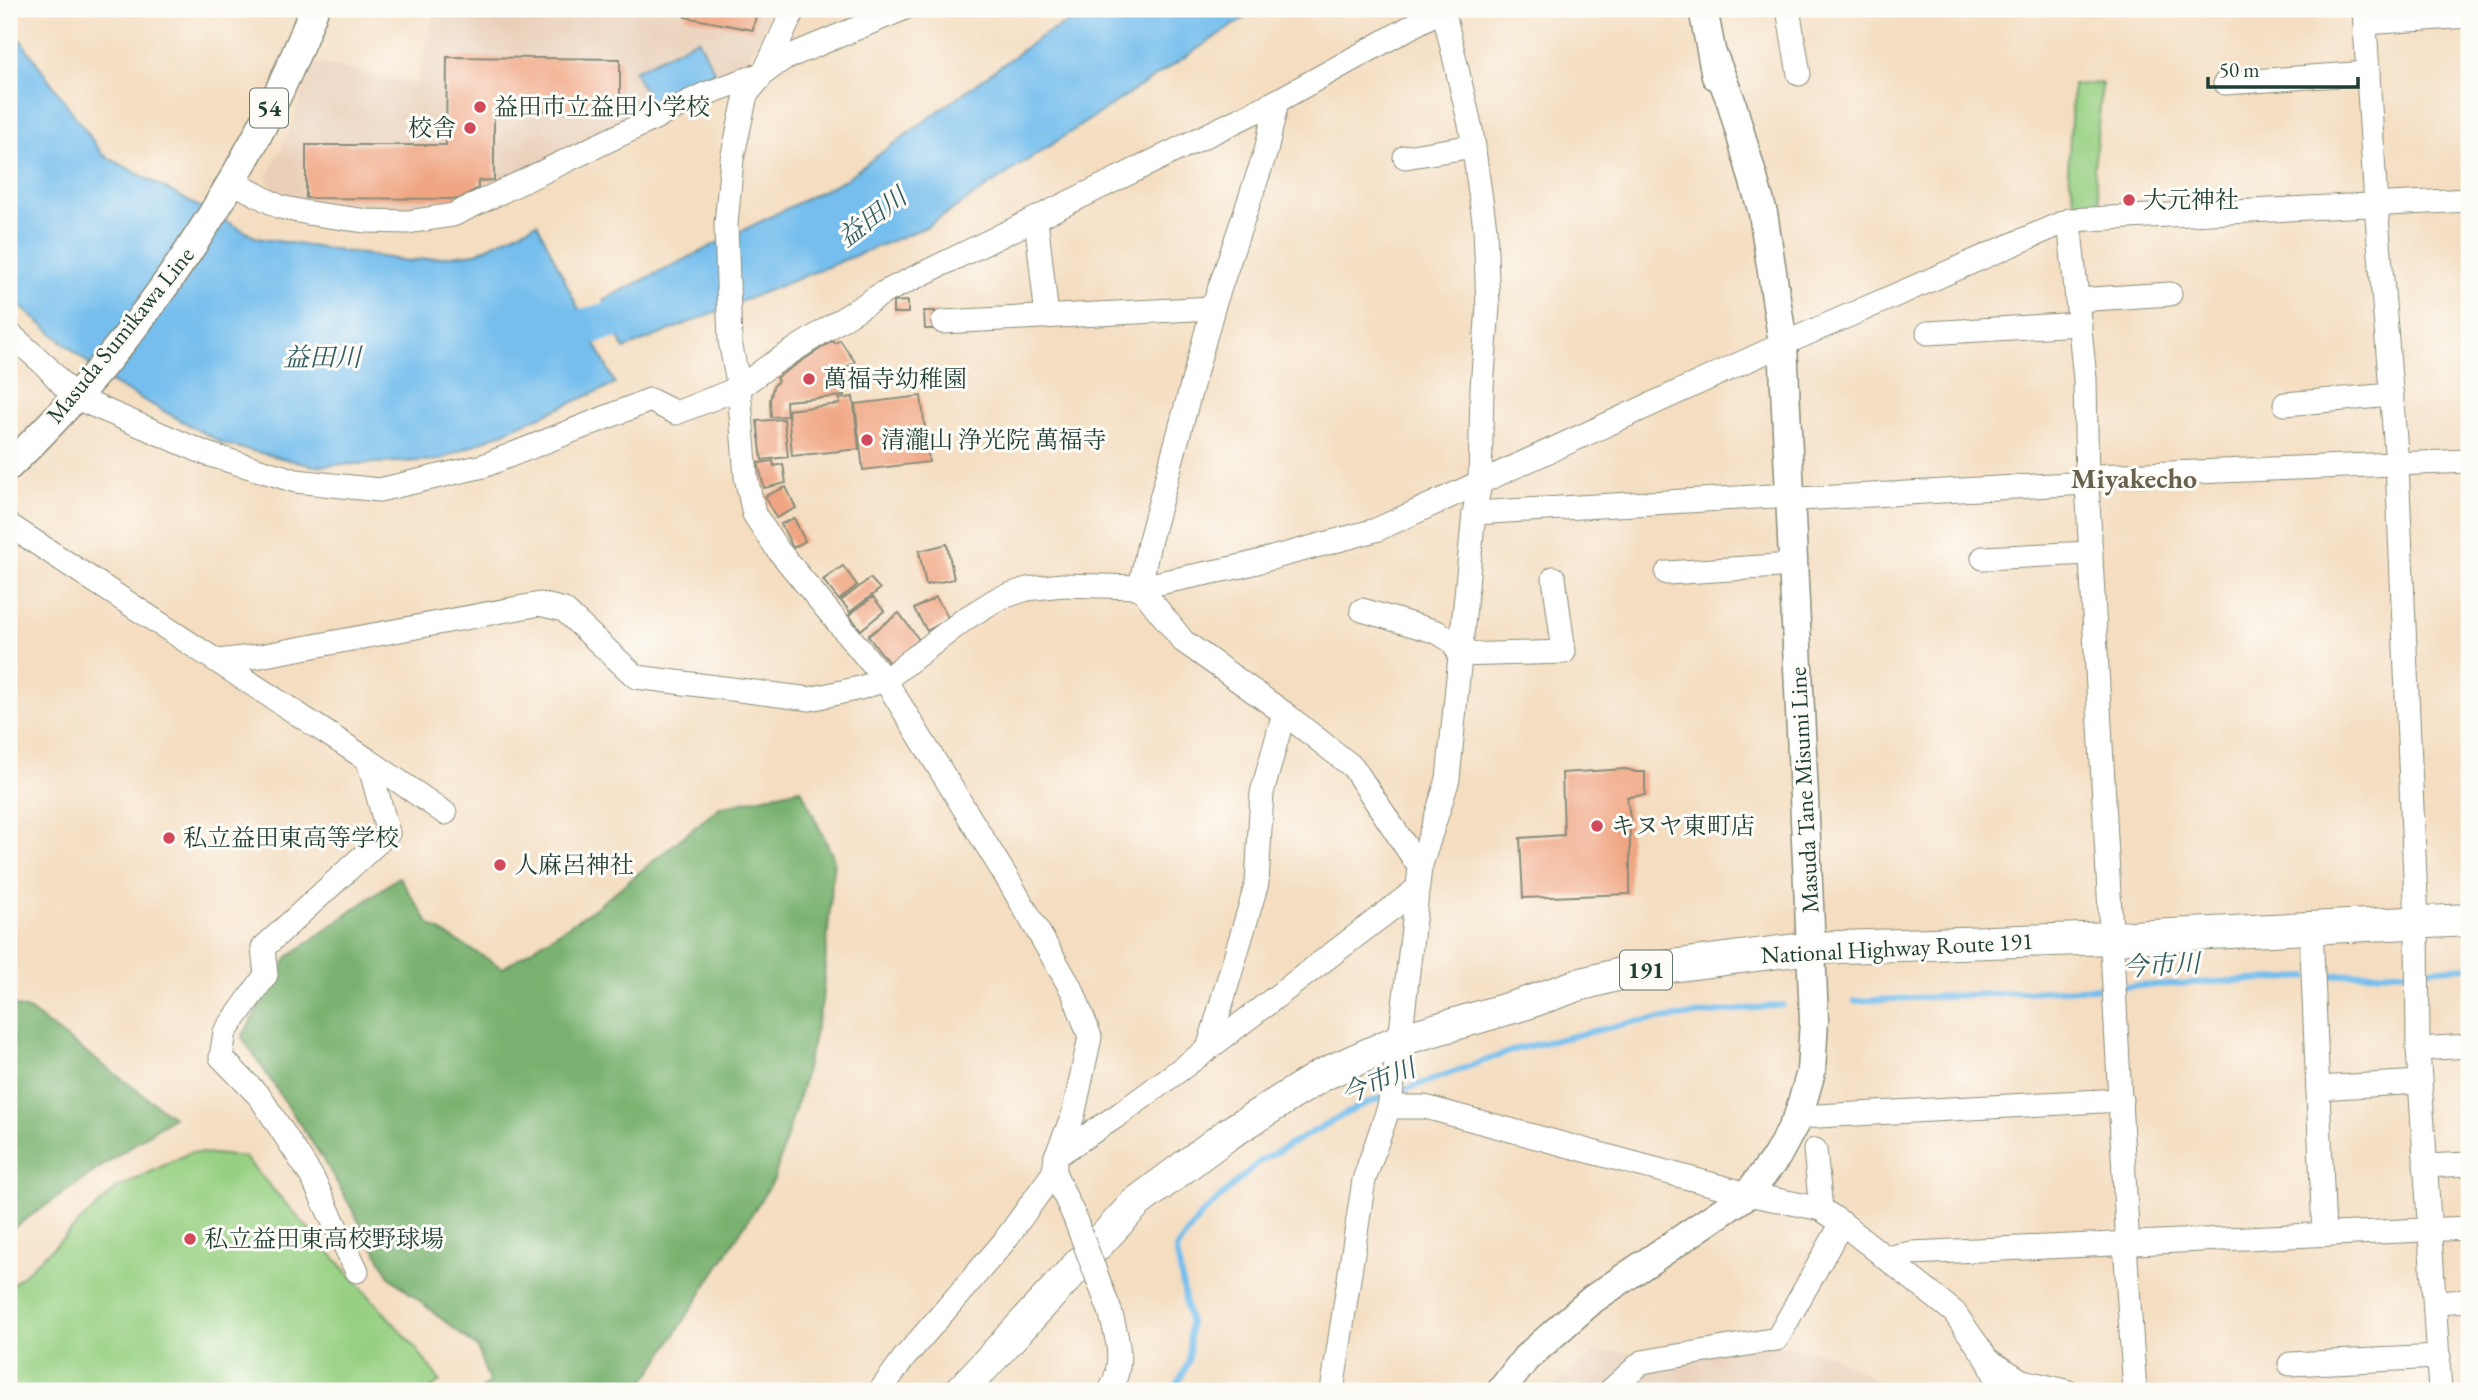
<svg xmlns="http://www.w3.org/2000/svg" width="2478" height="1400" font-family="'EB Garamond','Noto Serif JP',serif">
	<rect width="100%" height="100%" fill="#fdfcf7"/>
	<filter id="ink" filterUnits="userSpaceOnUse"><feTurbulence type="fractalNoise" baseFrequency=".0143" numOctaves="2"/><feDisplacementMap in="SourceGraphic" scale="14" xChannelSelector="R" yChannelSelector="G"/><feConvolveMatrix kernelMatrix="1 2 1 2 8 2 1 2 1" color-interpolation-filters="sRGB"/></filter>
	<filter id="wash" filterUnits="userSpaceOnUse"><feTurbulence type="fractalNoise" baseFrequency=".00686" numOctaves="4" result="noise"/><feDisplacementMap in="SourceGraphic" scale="28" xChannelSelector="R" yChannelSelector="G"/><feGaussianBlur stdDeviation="1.57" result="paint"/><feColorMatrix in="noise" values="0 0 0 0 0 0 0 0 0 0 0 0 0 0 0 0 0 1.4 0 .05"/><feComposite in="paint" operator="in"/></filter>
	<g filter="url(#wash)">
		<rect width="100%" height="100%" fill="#f4ddc0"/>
		<g fill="#e9cfb8">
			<polygon points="435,9 771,9 744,69 464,203 414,210 305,204 277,192 266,178 290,130 314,62 417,84"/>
			<polygon points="1781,1346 1830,1354 1897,1391 1548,1391 1595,1353"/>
		</g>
		<g fill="#97d082" stroke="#5b865b" stroke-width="2">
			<polygon points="2102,83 2094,169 2102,212 2078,214 2068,171 2073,85"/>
			<polygon points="191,1152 244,1157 415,1347 440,1381 429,1391 9,1391 9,1288 116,1189"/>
		</g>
		<g fill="#79b270" stroke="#4c7852" stroke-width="2">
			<polygon points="801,789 834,859 822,1002 802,1086 774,1179 650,1374 635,1391 479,1391 489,1382 477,1347 391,1278 327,1165 242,1037 288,957 399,877 430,925 503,968 594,909 720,807"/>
			<polygon points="9,1004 30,1011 173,1117 9,1231"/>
		</g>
		<g fill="#74beed" stroke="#4a7e90" stroke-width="2">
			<polygon points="1096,9 1258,9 926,227 624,349 603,300 844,180 1043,35"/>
			<polygon points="9,24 103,155 257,238 408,261 476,253 537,223 615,384 439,460 314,466 224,444 112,383 9,297"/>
			<polygon points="698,39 715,73 651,104 634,71"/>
		</g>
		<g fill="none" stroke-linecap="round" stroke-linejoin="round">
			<g stroke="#74beed" stroke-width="6">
				<polyline points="2423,970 2469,967"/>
				<polyline points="2318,976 2412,971"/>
				<polyline points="1855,1001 2307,977"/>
				<polyline points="1396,1093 1517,1049 1633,1022 1782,1005"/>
				<polyline points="1174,1391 1189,1361 1190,1325 1176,1249 1199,1217 1260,1161 1358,1107 1386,1096"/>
			</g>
			<polyline stroke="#74beed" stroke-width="37" points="539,336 581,328 660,308"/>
		</g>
		<g id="blocks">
			<g fill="#f0a582">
				<polygon points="687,9 757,9 753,30 685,17"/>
				<polygon points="447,57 620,59 620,112 494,110 494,180 478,181 478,188 459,199 306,198 306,145 446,145"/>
				<polygon points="908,301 908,313 893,313 893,302"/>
				<polygon points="924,311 935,311 936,329 925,329"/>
				<polygon points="840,340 855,362 842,370 844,396 786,401 787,416 771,417 770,400 773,387 778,381 776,378 832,341 835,343"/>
				<polygon points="921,396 929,462 863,470 855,404"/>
				<polygon points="853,397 859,449 792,456 788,410 840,404 839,399"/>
				<polygon points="784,419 788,457 762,460 757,421"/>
				<polygon points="773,461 774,466 783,464 786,483 764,488 758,463"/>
				<polygon points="786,487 796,508 776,518 765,496"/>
				<polygon points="794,518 805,541 793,548 781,524"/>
				<polygon points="947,544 954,579 926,585 919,551"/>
				<polygon points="843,566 857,585 839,600 823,580"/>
				<polygon points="870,578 880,589 850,612 841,601"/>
				<polygon points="873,597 884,611 861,630 849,615"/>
				<polygon points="936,597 949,619 927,631 914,609"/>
				<polygon points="899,613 920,641 890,664 868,636"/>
				<polygon points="1626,769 1636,772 1645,772 1645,795 1627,797 1630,818 1630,894 1523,898 1520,838 1564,835 1562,773"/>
			</g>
		</g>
	</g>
	<g filter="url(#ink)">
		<use href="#blocks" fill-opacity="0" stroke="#8a8d7a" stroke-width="2"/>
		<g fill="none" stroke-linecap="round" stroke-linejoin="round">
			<g stroke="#8a8d7a" stroke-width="25">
				<g id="minor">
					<polyline points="794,9 764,73 746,95 732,159 726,225 730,341 739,388 746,477 754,514 778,550 885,680 1010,883 1073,992 1090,1037 1073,1116 1056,1156 1054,1172 1074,1216"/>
					<polyline points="1788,9 1799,74"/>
					<polyline points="2364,9 2376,205 2397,464 2417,923 2418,1049 2440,1391"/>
					<polyline points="2365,23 2469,16"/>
					<polyline points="2225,83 2368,73"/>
					<polyline points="1405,157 1474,146"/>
					<polyline points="231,181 280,207 308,213 366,221 408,222 453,215 705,94 764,73 783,59 903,9"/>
					<polyline points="1036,219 1047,317"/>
					<polyline points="2069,220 2085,379 2087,483 2127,1230 2125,1244 2135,1391"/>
					<polyline points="2077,300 2170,294"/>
					<polyline points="943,322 1213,308"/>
					<polyline points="9,333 46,366 74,397 207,454 296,481 379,490 483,466 650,400 676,413 739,388 766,368 883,293 1277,101 1443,9"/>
					<polyline points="1928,333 2080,324"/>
					<polyline points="2285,404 2392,395"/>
					<polyline points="1474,513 1790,495 1799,499 2087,483 2096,476 2469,461"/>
					<polyline points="9,525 368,760 445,813"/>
					<polyline points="1983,558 2091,553"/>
					<polyline points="1667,573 1794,565"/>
					<polyline points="1140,587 1149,543 1213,308 1266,151 1277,101"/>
					<polyline points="1140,587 1183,641 1284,713 1353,767 1420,868"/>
					<polyline points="1362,610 1437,632 1453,642 1460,655 1564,652 1554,578"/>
					<polyline points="218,661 260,656 540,604 564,610 636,677 810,699 860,688 885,680 965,619 997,599 1027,589 1062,585 1140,587 1242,566 1376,530 1783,344 2069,220 2469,200"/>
					<polyline points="2311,927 2324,1234"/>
					<polyline points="1208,1049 1417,889"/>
					<polyline points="2418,1049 2469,1046"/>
					<polyline points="2318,1088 2420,1082"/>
					<polyline points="1389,1107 1425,1107 1748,1194 1821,1209 1842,1223 1954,1312 1988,1360 2002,1391"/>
					<polyline points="1798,1117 2121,1100"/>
					<polyline points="1815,1150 1821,1209"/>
					<polyline points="1056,1156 1120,1114 1208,1049 1257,883 1262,793 1284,713"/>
					<polyline points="2425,1166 2469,1164"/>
					<polyline points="1885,1258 1911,1253 2469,1228"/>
					<polyline points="357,1271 312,1177 260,1097 221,1057 225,1032 266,975 263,948 388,833 368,760"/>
					<polyline points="2435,1302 2469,1300"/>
					<polyline points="1988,1360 2022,1381 2066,1391"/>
					<polyline points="2290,1364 2439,1357"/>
					<polyline points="880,1391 904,1358 1003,1243 1054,1172"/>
					<path d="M1110,1391c15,-28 8,-51 0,-80"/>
					<polyline points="1332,1391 1364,1180 1389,1107 1400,1040 1420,868 1448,779 1474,513 1480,484 1482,387 1488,307 1485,228 1471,129 1443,9"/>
					<polyline points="1610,1391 1642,1362 1777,1339 1842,1223"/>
				</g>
			</g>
			<g stroke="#8a8d7a" stroke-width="31">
				<g id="major">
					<polyline points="1703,9 1716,76"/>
					<path d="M9,466c131,-126 241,-287 305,-457"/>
					<polyline points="1501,1391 1526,1358 1593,1299 1748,1194 1777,1156 1798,1117 1811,1072 1814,1020 1811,948 1783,344 1763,213 1731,101 1714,58"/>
				</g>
			</g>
			<g stroke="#8a8d7a" stroke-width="34">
				<polyline id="highway" points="961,1391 1136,1203 1228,1134 1322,1075 1400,1040 1524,1004 1578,985 1632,971 1811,948 2111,938 2469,920"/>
			</g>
			<use href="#minor" stroke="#fff" stroke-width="23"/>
			<use href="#major" stroke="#fff" stroke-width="28"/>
			<use href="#highway" stroke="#fff" stroke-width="32"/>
			<g stroke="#8a8d7a" stroke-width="25" stroke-linecap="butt">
				<polyline id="minor-bridge" points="1074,1216 1110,1311"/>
			</g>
			<use href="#minor-bridge" stroke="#fff" stroke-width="23"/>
		</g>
	</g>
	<g fill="#d1495b" stroke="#fdfcf7" stroke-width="2.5">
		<circle cx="480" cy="107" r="7"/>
		<circle cx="470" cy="128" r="7"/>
		<circle cx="2129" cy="200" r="7"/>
		<circle cx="809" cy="379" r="7"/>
		<circle cx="867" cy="440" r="7"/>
		<circle cx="1597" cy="826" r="7"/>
		<circle cx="169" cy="838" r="7"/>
		<circle cx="500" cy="865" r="7"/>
		<circle cx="190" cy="1239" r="7"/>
	</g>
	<g text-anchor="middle" stroke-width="6" stroke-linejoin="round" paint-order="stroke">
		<g fill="#fdfcf7" stroke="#62766e" stroke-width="2">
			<rect x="250" y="88.5" width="38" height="39" rx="5"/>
			<rect x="1620" y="950.5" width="52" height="39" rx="5"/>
		</g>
		<g font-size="23" font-weight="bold" fill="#1f3d34">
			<text x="269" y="116">54</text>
			<text x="1646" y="978">191</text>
		</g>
		<g font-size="24" fill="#1f3d34" stroke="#fdfcf7" text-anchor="start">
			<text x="494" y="115">益田市立益田小学校</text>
			<text x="456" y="136" text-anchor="end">校舎</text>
			<text x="2143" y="208">大元神社</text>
			<text x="823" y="387">萬福寺幼稚園</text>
			<text x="881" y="448">清瀧山 浄光院 萬福寺</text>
			<text x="1611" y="834">キヌヤ東町店</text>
			<text x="183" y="846">私立益田東高等学校</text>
			<text x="514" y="873">人麻呂神社</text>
			<text x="204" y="1247">私立益田東高校野球場</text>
		</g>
		<g font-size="24" fill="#1f3d34" stroke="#fdfcf7">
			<text transform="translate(120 335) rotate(-51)" y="8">Masuda Sumikawa Line</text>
			<text transform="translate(1804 790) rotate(-93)" y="8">Masuda Tane Misumi Line</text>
			<text transform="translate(1897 948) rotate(-3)" y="8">National Highway Route 191</text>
		</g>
		<g font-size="26" font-style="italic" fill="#345d62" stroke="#fdfcf7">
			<text transform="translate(872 217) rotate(-37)" y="9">益田川</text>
			<text x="322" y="366">益田川</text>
			<text transform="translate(2161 965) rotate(-3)" y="9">今市川</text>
			<text transform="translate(1378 1081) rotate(-22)" y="9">今市川</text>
		</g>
		<g font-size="28" font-weight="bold" fill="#68614f" stroke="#fdfcf7">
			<text x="2134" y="488">Miyakecho</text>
		</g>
	</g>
	<rect width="2478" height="1400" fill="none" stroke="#fdfcf7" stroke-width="35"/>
	<path d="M2208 77v10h150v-10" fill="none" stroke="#1f3d34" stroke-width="3.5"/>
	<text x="2219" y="77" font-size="21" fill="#1f3d34" stroke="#fdfcf7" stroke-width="5" paint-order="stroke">50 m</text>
</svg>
